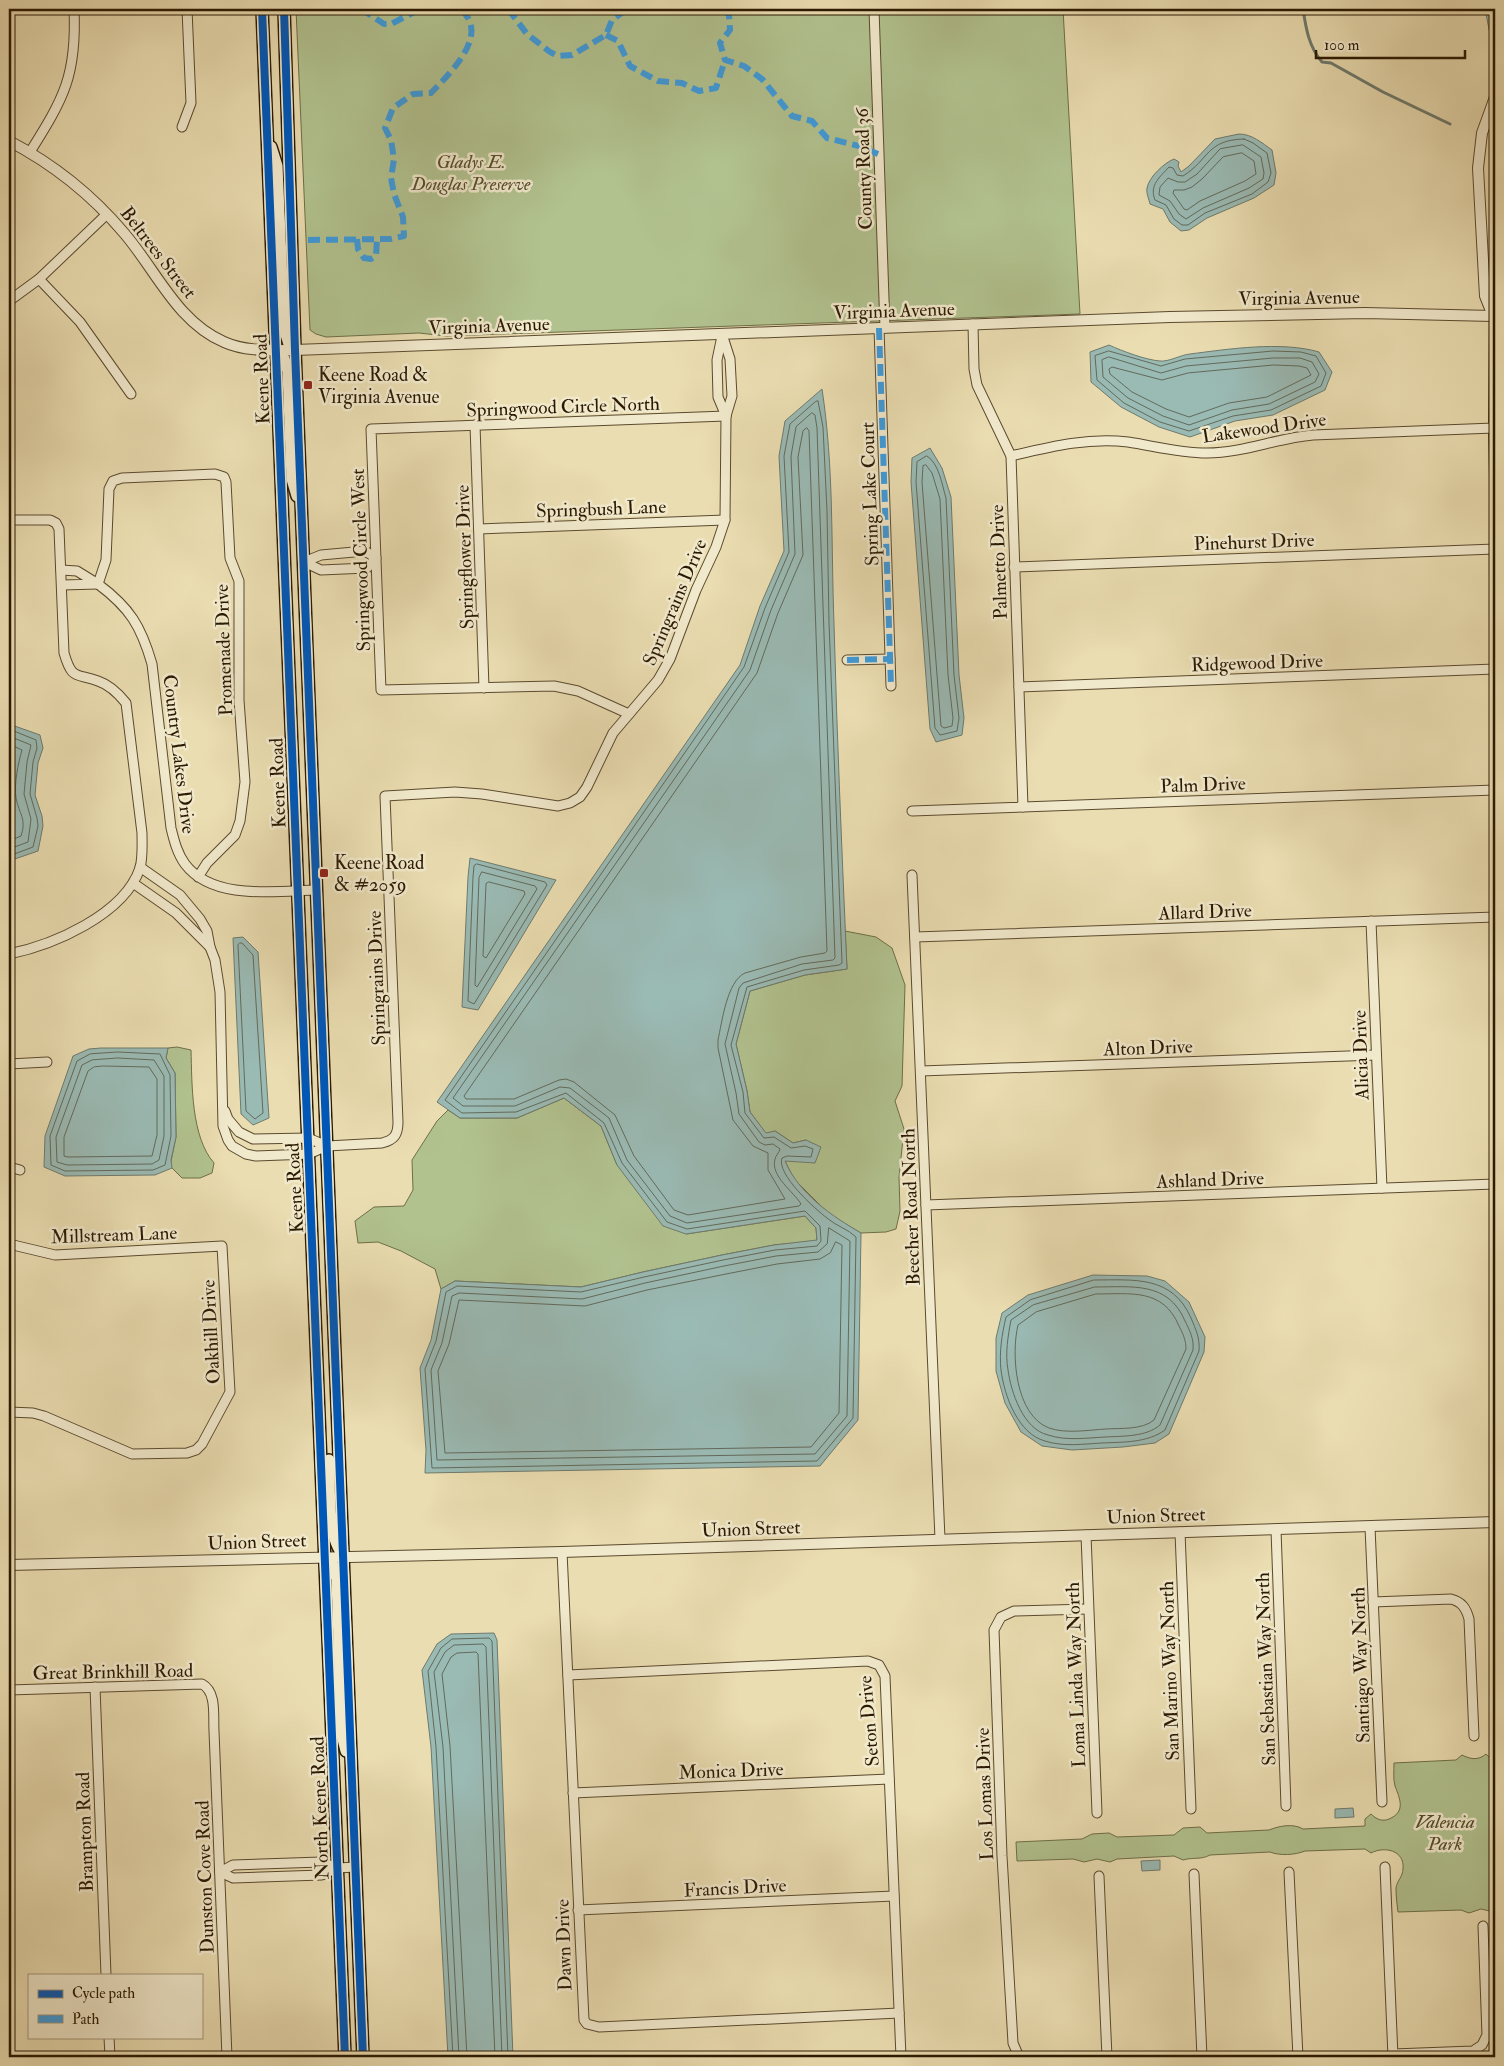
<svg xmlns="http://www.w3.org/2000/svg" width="1504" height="2066" font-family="'IM FELL Double Pica',serif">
	<rect width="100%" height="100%" fill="#eaddb1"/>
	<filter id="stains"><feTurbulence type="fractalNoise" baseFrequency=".004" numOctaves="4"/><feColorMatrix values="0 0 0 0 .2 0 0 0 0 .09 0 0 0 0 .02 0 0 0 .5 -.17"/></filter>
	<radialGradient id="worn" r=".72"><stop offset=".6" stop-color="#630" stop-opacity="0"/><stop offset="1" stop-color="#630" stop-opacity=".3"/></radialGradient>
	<g fill="#b1c28f" stroke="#6e6e48">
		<polygon points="296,9 1063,9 1080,314 446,336 419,333 326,337 316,334 310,330"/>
		<polygon points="845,931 876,937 892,948 905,985 902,1086 895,1101 904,1129 899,1177 900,1211 896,1229 886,1232 861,1233 830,1215 794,1179 785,1161 806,1140 793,1143 775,1131 766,1134 750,1112 747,1091 736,1044 750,991 805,975 847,969"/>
		<path d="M177,1047l14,3c1,34 0,87 23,113l-2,10 -12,5h-18l-12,-12 6,-29 -1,-64 -9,-15 2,-10z"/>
		<polygon points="564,1098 601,1126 617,1165 686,1234 805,1216 816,1228 817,1241 774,1245 722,1255 643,1272 581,1287 455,1281 441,1289 435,1269 401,1251 378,1242 358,1243 355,1221 374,1207 404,1206 413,1190 412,1160 437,1121 448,1110 460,1118 517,1118"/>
		<path d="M1486,1754l5,5 4,-1 -1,154 -13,-3 -12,4 -8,-3 -63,2c-1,-8 -2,-16 -2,-24 1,-7 7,-12 7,-19 2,-19 -19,-23 -32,-16l-6,-4 -60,2c-10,4 -25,5 -35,1l-60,3c-9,5 -17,2 -27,5l-9,-4 -57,3 -7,3 -13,-3 -13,3 -11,-3 -56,2 -1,-19 66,-3 10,-5 17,-1 8,4 57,-2 9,-7 17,-1 7,6 62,-3c10,-4 24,-7 34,-1l62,-3v-7l6,-5c5,5 11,8 18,5 17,-7 11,-20 6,-33 -2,-7 -1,-16 -1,-23l62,-3 6,-5c8,4 16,6 24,-1z"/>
	</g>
	<g fill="#9abab4" stroke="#6e7a6d">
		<polygon points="1485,9 1495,9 1495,35 1491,39"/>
		<path d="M1239,134c13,0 23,9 33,16l4,23 -2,12 -20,13 -47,20 -18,12 -8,1 -11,-9 -7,-13 -13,-5c-1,-5 -4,-11 -3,-16 2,-11 17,-25 27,-29l5,3 -1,4 3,6 8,-6 26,-27z"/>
		<path d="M1109,345c13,6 37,15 51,16 9,1 20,-6 30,-7 39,-5 91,-13 129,-2l13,20 -7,18 -52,25 -38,6 -45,16 -31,-10 -38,-20 -30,-25 -1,-30z"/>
		<path d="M822,389c12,78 9,156 12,235 3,115 8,230 13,345l-42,6 -55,16 -14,53 11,47 3,21 16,21 9,-2 18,12 13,-3 15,7 -6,16 -30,-2c14,33 47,55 76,72l-3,187 -38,46 -395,7 1,-23 -6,-82 11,-28 10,-51 14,-8 126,6 62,-15 79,-17 52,-10 43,-5 -1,-12 -11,-12 -119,18 -23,-8 -46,-61 -16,-39 -37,-28 -47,20h-57l-23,-16 303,-437 20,-59 24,-55 -5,-95 6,-35z"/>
		<polygon points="930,448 942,468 951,497 959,675 964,718 962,735 936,742 930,729 911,482 912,458"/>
		<polygon points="9,724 40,735 43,748 38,763 35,795 42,816 43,826 38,851 9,861"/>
		<polygon points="470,858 556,880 478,1010 462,1007 468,877"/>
		<polygon points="243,937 258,952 269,1118 253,1125 241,1114 233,938"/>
		<polygon points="101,1048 168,1048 166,1058 175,1073 176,1137 171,1160 172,1168 155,1175 65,1176 44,1167 45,1136 73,1056 89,1049"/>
		<polygon points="1093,1275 1147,1276 1165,1281 1189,1302 1205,1337 1204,1352 1169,1434 1155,1443 1123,1447 1072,1450 1042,1446 1021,1432 1005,1403 996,1371 996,1338 1002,1313 1028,1295"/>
		<polygon points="494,1633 497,1640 513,2057 448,2057 431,1747 422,1670 437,1644 451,1634"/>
		<polygon points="1353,1808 1354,1817 1335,1818 1335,1809"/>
		<polygon points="1160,1860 1160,1870 1142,1871 1141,1861"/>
	</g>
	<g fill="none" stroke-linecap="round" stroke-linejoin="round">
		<g stroke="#626a5b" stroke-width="1">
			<path d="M1244,139l9,4 14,10 4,20 -3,9 -16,12 -47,19 -17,12h-6l-8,-6 -8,-14 -11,-5c-6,-15 5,-23 14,-33l4,1 4,7 6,1c27,-17 23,-36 61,-37z"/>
			<polygon points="1243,145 1261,157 1264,173 1263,179 1249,188 1203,208 1186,219 1179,214 1170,201 1159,195 1160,187 1168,178 1178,182 1185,182 1197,174 1220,149"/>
			<polygon points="1242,153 1254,161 1256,174 1245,181 1200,201 1187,210 1184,209 1173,193 1174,190 1184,190 1192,187 1202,179 1223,157"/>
			<polygon points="1109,351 1161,366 1185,359 1273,351 1301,352 1316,356 1326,373 1321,386 1271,410 1233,416 1189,431 1160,422 1124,403 1097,380 1095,356"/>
			<polygon points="1109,357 1161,373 1186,366 1273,358 1300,358 1312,362 1319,374 1315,382 1269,404 1232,410 1189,425 1163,416 1128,398 1103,377 1102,360"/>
			<polygon points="1274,365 1299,366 1307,368 1311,375 1267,397 1229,403 1189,417 1166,409 1132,392 1110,374 1109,369 1112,367 1162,380 1188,373"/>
			<path d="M818,401l5,26 4,84 2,111 13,341 -3,2 -35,5 -57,17 -16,58 12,47 2,21 19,25 10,-1 17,11 14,-2 8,3 -2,8 -24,-1 -5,2c-6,16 33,51 45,60 9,8 21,11 29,19l-3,181 -36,43 -385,7 -7,-99 11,-28 10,-49 11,-6 124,6 63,-15 79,-17 52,-10 42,-4 4,-5 -1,-15 -15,-15 -118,18 -20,-7 -45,-59 -18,-40 -38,-30 -50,19 -54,1 -17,-13 299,-433 21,-59 24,-56 -5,-96 6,-32 25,-22z"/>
			<path d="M812,413l3,2 2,13 18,530 -2,2 -31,4 -59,19 -4,5 -14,56 11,49 3,21 20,28 6,3 8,-1 7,5c-1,4 -4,6 -5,10 -5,17 19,33 26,45l-2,2 -112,17 -17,-7 -43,-56 -18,-42 -39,-30 -10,-1 -45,19h-52l-10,-8 297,-428 21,-60 24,-56 -4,-98 5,-29z"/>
			<path d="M807,428l2,3 18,520 -2,2 -24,4 -56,16c-18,8 -23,49 -27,67v8l15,72 20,26 15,7v17l17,29 -97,16 -14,-5 -40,-54 -19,-41 -41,-33 -8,-3 -7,1 -45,19h-48l-2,-3 293,-423 21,-60 25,-58 -5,-98 5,-26z"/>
			<path d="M927,456c12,7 15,29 19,42l8,177 5,43 -2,13 -17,4 -5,-7 -19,-246 1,-20z"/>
			<polygon points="926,465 932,473 940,499 948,675 953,718 952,726 944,728 941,726 922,482 923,466"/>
			<polyline points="9,729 36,740 37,748 33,762 30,794 37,818 38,826 33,847 9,856"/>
			<polyline points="9,736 31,745 27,762 24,794 31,819 28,842 9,849"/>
			<path d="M9,744l13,6c-4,14 -8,33 -6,48 3,16 11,21 5,38l-12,5"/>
			<polygon points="477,864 545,882 547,885 474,1004 468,1001 473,877 474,866"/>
			<polygon points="482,872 535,886 537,889 477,987 475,985 479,878"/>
			<polygon points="489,882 524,891 525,894 486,958 483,956 486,884"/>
			<polygon points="240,943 242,943 253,955 263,1113 255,1119 246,1111 238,945"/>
			<polygon points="118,1052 160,1054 170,1075 171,1136 165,1165 153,1170 65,1171 51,1165 50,1136 77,1061 90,1054"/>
			<polygon points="118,1058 154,1060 164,1076 164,1136 159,1160 152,1164 67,1165 57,1162 56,1137 82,1065 92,1060"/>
			<polygon points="103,1066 149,1067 157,1079 157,1135 152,1156 68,1157 64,1156 64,1137 88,1071 94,1067"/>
			<polygon points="829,1228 850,1241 847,1416 815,1454 437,1460 431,1370 442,1343 452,1296 459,1293 582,1299 645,1283 724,1266 776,1256 818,1252 827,1244"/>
			<polygon points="836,1242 842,1245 839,1413 811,1447 445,1453 438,1371 449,1344 459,1300 585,1306 647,1290 726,1274 777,1264 820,1259 830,1253"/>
			<path d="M1094,1280c40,0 78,-5 97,38 5,12 9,20 8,33l-34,79c-18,13 -42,12 -63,13 -18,1 -39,4 -57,-2 -27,-7 -41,-46 -44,-71 -2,-18 1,-36 5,-53l24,-17z"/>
			<path d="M1095,1287c37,0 73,-6 90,34 5,10 9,18 8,29l-33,75c-14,12 -37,11 -55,12 -19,1 -39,4 -57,-2 -25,-6 -37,-43 -40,-65 -3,-17 0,-34 3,-50l22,-15z"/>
			<path d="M1096,1294c35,0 67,-6 83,32 4,8 7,14 7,23l-32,71c-12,10 -33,8 -48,9 -17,1 -40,5 -57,-1 -34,-13 -38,-74 -31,-103l18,-13z"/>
			<polyline points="453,2057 436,1747 428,1671 441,1648 452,1639 489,1638 492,1641 508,2057"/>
			<polyline points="459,2057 443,1747 434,1672 445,1652 454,1645 483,1644 486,1647 502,2057"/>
			<polyline points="467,2057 450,1746 442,1674 451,1657 457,1653 476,1652 478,1654 495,2057"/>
		</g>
		<path stroke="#6e7a6d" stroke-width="3" d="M1303,9c3,20 6,38 19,53l9,1 52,29 67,32"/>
		<g stroke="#5b4a2e" stroke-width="11">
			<g id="minor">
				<polyline points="874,9 885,328"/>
				<polyline points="182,127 191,103 187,9"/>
				<path d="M30,152c34,-54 47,-77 44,-143"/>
				<polyline points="39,279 80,322 131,394"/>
				<polyline points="9,301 39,279 107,214"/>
				<polyline points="973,324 974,369 977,385 1011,456 1023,807"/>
				<polyline points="879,328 891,686"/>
				<polyline points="722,336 717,360 718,397 726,416"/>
				<polyline points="475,425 484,688"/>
				<path d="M1011,456c38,-9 77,-19 117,-14 26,4 52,11 79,11 36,0 70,-15 106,-18l181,-7"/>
				<path d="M9,520h41l6,3 3,6 5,124c8,27 11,20 34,28 12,4 20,12 28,22l16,130c0,11 1,24 -2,35 -16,47 -87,77 -131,86"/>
				<polyline points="479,529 725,520"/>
				<polygon points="365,551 376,558 367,568 321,570 304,562 321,555"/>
				<polyline points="1014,567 1495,549"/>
				<polyline points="61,570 77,571 98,584 62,585"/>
				<polyline points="847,660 890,659"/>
				<polyline points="1019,687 1495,669"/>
				<polyline points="629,714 578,691 554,686 381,690 371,429 726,416"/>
				<polyline points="912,811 1495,790"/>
				<path d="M140,867l40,28 20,24 7,12 3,16 5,13 5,32 3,134 5,14 4,6 14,8 10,2 53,-2 18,-8 55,-3c12,-3 16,-8 16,-21l-13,-326 70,-4 27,2 76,12 12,-3 10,-6 7,-10 26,-54 45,-53 12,-21 26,-69 20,-43 9,-27 1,-104 6,-20 -2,-37 -8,-25"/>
				<polyline points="912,875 940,1539"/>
				<path d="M198,877l9,-14 28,-28 5,-14 5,-39 -6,-82v-119l-9,-23 -4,-76 -2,-5 -9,-3 -93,4 -9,3 -4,8 -3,71 -8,24c32,24 43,42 54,80l19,164c3,12 6,25 14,36 28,37 91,27 132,26"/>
				<polyline points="133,883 176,913 210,947"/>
				<polyline points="1371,921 1382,1188"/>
				<polyline points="915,937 1495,917"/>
				<polyline points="9,1064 47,1062"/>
				<polyline points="921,1071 1376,1055"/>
				<polyline points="225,1111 228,1119 239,1132 253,1139 308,1138 327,1146"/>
				<polyline points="9,1167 20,1170"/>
				<polyline points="926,1205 1495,1184"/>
				<polyline points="9,1244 55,1255 222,1246 230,1392 202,1444 196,1450 187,1453 132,1454 44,1416 33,1413 9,1412"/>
				<polyline points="1370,1527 1382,1802"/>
				<polyline points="1276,1530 1286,1806"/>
				<polyline points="1180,1532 1191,1809"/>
				<polyline points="1086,1535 1097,1813"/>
				<polyline points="562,1552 584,2020 587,2024 599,2027 899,2013"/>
				<path d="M1373,1602l78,-3c11,3 15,9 18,20l5,117"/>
				<polyline points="568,1675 868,1661 879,1665 885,1676 901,2057"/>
				<polyline points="95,1687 106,1975"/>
				<path d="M9,1690l193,-6c15,8 11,32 12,47l13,326"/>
				<polyline points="573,1793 889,1779"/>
				<polyline points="1385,1867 1393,2057"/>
				<polyline points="220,1872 233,1878 322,1875 338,1868 355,1867"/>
				<polyline points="220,1872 233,1865 321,1862 338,1868"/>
				<polyline points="1289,1872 1298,2057"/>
				<polyline points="1194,1874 1202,2057"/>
				<polyline points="1099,1876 1107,2057"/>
				<polyline points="578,1910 894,1896"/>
				<polyline points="109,2037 110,2057"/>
				<polyline points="1393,2054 1473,2051 1482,2045 1487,2035 1483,1926"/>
				<polyline points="1019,2057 1013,2043 1002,1856 994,1630 1001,1617 1014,1611 1088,1609"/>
			</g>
		</g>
		<g stroke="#5b4a2e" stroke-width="12">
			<g id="tertiary">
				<path d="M9,141c44,23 83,54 115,92 32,37 53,89 100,109 22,10 48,8 71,8l875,-33 195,-4 128,3"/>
				<polyline points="1495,312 1494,428 1495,476"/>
				<polyline points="1493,316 1485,296 1478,168 1482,133 1495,97"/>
				<polyline points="9,1565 562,1552 1495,1522"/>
			</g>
		</g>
		<g stroke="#2b1902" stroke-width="14">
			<g id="secondary">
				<polyline points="262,9 345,2057"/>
				<polyline points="284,9 295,350 363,2057"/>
				<polyline points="271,147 277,166 284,328 289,344 295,350"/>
				<polyline points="276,350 283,356 288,371 292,479 297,496"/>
				<path d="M329,1460c1,27 -3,76 15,96"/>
				<polyline points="325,1557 332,1563 337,1579 342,1735 346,1751"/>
			</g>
		</g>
		<use href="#minor" stroke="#f1e9cc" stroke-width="9"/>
		<use href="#tertiary" stroke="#f1e9cc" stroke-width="10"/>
		<use href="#secondary" stroke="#f1e9cc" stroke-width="11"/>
		<g stroke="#3d9bdd" stroke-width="6" stroke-dasharray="12 6" stroke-linecap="butt">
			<polyline points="361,9 384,24 391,24 420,9"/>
			<polyline points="508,9 527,34 550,52 558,56 572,55 606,35 612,20 627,9"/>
			<polyline points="724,9 729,15 730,30 720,43 725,60 744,66 762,79 792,116 812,121 827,138 859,146 878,154"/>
			<polyline points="284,11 334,9"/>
			<polyline points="606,35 618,41 630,66 658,81 682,83 699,91 716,88 725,60"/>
			<polyline points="357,239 358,249 364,258 371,259 376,256 377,239"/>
			<path d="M308,240l82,-1 14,-3 -1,-19 -9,-23 -3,-16 3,-19 -3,-19 -6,-12 8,-20 20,-14 18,-1c18,-19 61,-59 29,-84"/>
			<polyline points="879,328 891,686"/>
			<polyline points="847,660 890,659"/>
		</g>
		<g stroke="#f1e9cc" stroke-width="11">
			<g id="cycleway">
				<polyline points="262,9 345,2057"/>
				<polyline points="284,9 295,350 363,2057"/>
			</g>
		</g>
		<use href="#cycleway" stroke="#0057b8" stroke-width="8"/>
	</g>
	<g fill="#8f2418" stroke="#f1e9cc" stroke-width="2">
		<rect x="303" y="380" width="10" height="10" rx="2.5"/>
		<rect x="319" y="868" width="10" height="10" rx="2.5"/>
	</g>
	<g text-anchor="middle" stroke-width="5" stroke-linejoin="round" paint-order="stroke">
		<g font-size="19" font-style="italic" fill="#534c2c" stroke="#f1e9cc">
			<text x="471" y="168">Gladys E.<tspan x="471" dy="22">Douglas Preserve</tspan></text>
			<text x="1445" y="1828">Valencia<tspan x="1445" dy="22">Park</tspan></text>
		</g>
		<g font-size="19" fill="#2b1902" stroke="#f1e9cc">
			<text transform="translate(863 169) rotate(-92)" y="7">County Road 36</text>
			<text transform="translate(159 252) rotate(52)" y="7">Beltrees Street</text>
			<text transform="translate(1299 297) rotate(-1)" y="7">Virginia Avenue</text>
			<text transform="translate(894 310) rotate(-2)" y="7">Virginia Avenue</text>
			<text transform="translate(489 325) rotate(-2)" y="7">Virginia Avenue</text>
			<text transform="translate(261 379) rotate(-92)" y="7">Keene Road</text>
			<text transform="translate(563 406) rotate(-2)" y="7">Springwood Circle North</text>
			<text transform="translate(1264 427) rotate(-8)" y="7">Lakewood Drive</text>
			<text transform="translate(869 494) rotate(-92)" y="7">Spring Lake Court</text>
			<text transform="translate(601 508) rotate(-2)" y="7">Springbush Lane</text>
			<text transform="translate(1254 541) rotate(-2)" y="7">Pinehurst Drive</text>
			<text transform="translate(464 557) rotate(-92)" y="7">Springflower Drive</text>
			<text transform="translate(360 560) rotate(-92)" y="7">Springwood Circle West</text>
			<text transform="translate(998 562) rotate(-92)" y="7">Palmetto Drive</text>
			<text transform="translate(674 602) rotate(-67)" y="7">Springrains Drive</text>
			<text transform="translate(223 650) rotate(-92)" y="7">Promenade Drive</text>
			<text transform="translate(1257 662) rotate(-2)" y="7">Ridgewood Drive</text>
			<text transform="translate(180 754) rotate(83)" y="7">Country Lakes Drive</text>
			<text transform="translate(277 783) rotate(-92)" y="7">Keene Road</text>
			<text transform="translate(1203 784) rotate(-2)" y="7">Palm Drive</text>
			<text transform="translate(1205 911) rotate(-2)" y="7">Allard Drive</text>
			<text transform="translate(376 978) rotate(-92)" y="7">Springrains Drive</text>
			<text transform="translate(1148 1047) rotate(-2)" y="7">Alton Drive</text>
			<text transform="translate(1360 1055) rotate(-92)" y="7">Alicia Drive</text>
			<text transform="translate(1210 1179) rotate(-2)" y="7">Ashland Drive</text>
			<text transform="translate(294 1188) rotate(-93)" y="7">Keene Road</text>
			<text transform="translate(910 1207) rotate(-92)" y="7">Beecher Road North</text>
			<text transform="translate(114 1234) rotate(-2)" y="7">Millstream Lane</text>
			<text transform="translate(210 1332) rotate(-93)" y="7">Oakhill Drive</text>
			<text transform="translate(1156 1515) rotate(-2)" y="7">Union Street</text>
			<text transform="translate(751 1528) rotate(-2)" y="7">Union Street</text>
			<text transform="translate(257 1541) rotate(-2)" y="7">Union Street</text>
			<text transform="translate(1360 1665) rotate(-92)" y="7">Santiago Way North</text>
			<text transform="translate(1265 1669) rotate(-92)" y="7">San Sebastian Way North</text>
			<text transform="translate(113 1671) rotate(-1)" y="7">Great Brinkhill Road</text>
			<text transform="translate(1169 1671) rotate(-92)" y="7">San Marino Way North</text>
			<text transform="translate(1075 1675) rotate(-92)" y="7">Loma Linda Way North</text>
			<text transform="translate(868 1721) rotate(-95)" y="7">Seton Drive</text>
			<text transform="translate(731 1770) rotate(-2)" y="7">Monica Drive</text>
			<text transform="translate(984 1794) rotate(-92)" y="7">Los Lomas Drive</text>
			<text transform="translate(319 1808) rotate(-92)" y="7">North Keene Road</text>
			<text transform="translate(84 1832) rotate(-92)" y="7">Brampton Road</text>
			<text transform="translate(204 1877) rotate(-92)" y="7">Dunston Cove Road</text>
			<text transform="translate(735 1887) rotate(-3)" y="7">Francis Drive</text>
			<text transform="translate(563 1945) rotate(-92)" y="7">Dawn Drive</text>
		</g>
		<g font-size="19" fill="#2b1902" stroke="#f1e9cc" text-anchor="start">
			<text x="318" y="381">Keene Road &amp;<tspan x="318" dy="22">Virginia Avenue</tspan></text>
			<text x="334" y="869">Keene Road<tspan x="334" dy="22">&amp; #2059</tspan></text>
		</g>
	</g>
	<rect width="1504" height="2066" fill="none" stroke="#eaddb1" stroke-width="30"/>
	<rect x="10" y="10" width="1484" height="2046" fill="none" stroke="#2b1902" stroke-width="2.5"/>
	<rect x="15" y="15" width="1474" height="2036" fill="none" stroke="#2b1902"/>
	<rect x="28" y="1974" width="175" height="65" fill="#f1e9cc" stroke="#a2967b"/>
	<rect x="38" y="1990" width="25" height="8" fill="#0057b8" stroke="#a2967b"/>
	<text x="72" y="1998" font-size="15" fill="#2b1902">Cycle path</text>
	<rect x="38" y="2015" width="25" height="8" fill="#3d9bdd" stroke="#a2967b"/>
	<text x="72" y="2024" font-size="15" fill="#2b1902">Path</text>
	<path d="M1316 50v8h149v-8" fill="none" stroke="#2b1902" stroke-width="2.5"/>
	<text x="1324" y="50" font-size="15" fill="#2b1902" stroke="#f1e9cc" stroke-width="4" paint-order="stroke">100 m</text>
	<rect width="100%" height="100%" filter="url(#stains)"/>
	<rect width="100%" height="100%" fill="url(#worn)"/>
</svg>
